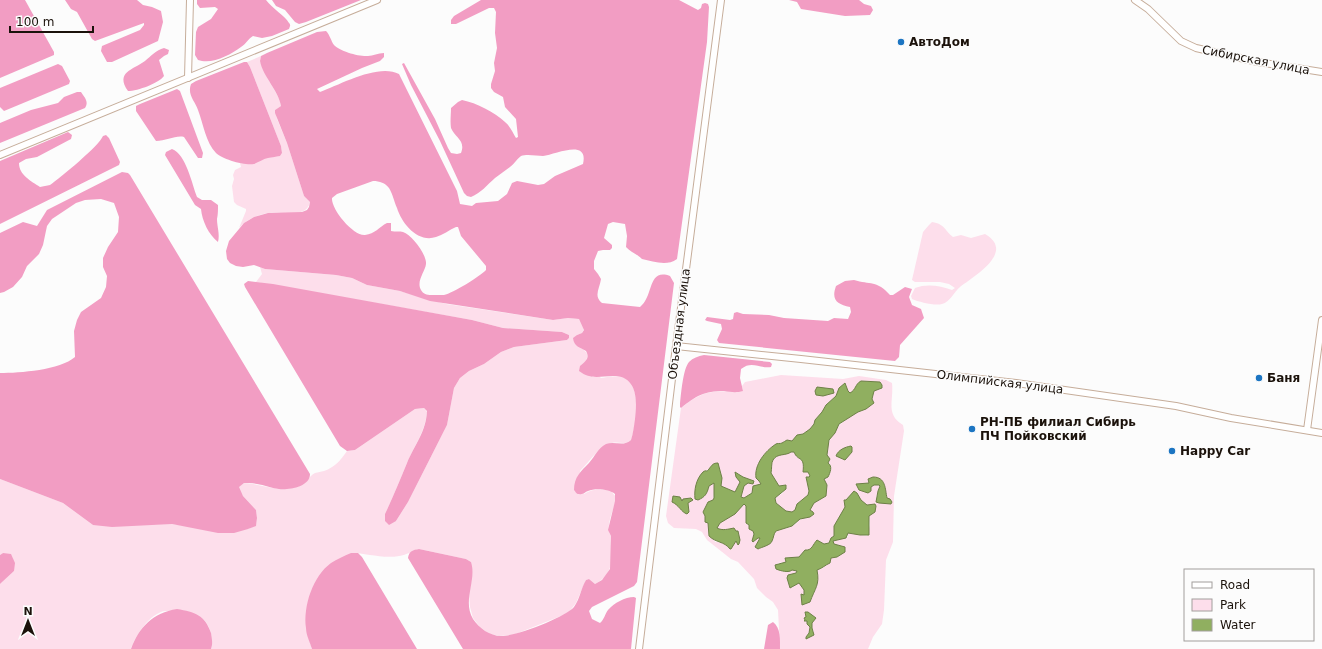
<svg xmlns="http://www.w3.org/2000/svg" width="1322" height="649" font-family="'DejaVu Sans',sans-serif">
	<rect width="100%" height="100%" fill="#fcfcfc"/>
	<g fill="#fddeeb" fill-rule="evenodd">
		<path d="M261,56l-1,5 8,18 12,21 1,6 -6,4 2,9 10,24 17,53 6,6c-3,17 -29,9 -41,11 -11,1 -23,7 -30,15l7,-17v-2l-9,-4 -3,-3 -2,-16 2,-7 -1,-4 2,-5 6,-3 -1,-4c10,2 17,-3 27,-5 4,-1 9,-1 13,-2l2,-3 -1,-7 -31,-79 -3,-5z"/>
		<path d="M932,222c13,2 13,9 21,15l8,-2 10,3 14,-4c31,18 -11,42 -25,53 -6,5 -10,15 -18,17 -7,2 -23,-2 -30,-5l-1,-3 4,-8c12,-5 26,-2 37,2l3,-2 -6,-4 -9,-2h-25l-3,-2 11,-48 6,-7z"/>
		<path d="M260,267l5,2 71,6 16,3 15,7 33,6 46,13 107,16 15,-2 11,1 5,10 -2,4 -5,2c1,4 3,10 6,14 4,5 6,4 3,12l15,17c9,-1 19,-4 27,2 13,10 8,47 3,60 -6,6 -12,1 -19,3 -14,4 -22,18 -32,28l4,23c9,-6 17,-5 27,-3l5,6c-1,12 -12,29 -5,39 -1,21 6,36 -16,48l-6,-5 -3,1 -10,23 -7,9 -8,4 -48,19 -13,1 -11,-2 -10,-8 -6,-8 -3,-11 -1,-14 3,-15 -1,-16 -5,-3 -47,-10c-7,2 -12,6 -20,7 -16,3 -33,-3 -48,-3l-45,76 6,20h-101c3,-9 -1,-25 -9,-31 -5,-3 -16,-3 -21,-4 -5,-1 -12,-3 -16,-3 -15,2 -30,25 -34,38h-131v-65l14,-13 -11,-18 -3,2v-76l63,24 30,22 79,-1 22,3 54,2 8,-4 1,-7 -1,-8 -13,-14 -5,-9 6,-4c19,1 39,11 57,2 6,-2 8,-9 14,-12 3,-1 6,-1 9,-2 11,-4 16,-10 23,-20l8,-1 60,-41 9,-1 3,4c-2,20 -12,32 -20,51 -7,17 -14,34 -22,51l11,7 12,-19 39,-77 7,-37 6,-10 9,-7 15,-7 17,-12 13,-5 53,-7 2,-2v-3l-7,-3 -59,-4 -31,-8 -216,-38 6,-8z"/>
		<path d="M781,375l62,4 16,-3 27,4 6,3c2,18 -7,31 11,42l1,6 -10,65 -1,46 -7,18 -2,50 -2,14 -9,13 -5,12h-88l-2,-39 -5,-8 -7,-5 -9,-9 -3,-9 -16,-17 -7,-3 -24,-19 -5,-8 -6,-3 -22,-1 -6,-5 -2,-7 15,-108c25,-20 32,-16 62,-17l-1,-5 3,-4zM867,381h8l5,8 -6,2 -2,8 2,4c-5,5 -10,6 -16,9 -15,8 -28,19 -30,36 -1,7 -1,12 3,18v5l-3,6 -4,2 3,6 -2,12 -11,6 -4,7 1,2 -9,7 -3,1c-8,13 -26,4 -27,21l-16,5 4,-8h-2l-4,4 -1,-11 -7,-8v-17l-2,-2c-8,9 -22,14 -27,24l2,1 17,2 3,2v11l-3,-3 -6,8c-5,-5 -8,-7 -15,-7l-12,-30 5,-10 5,-1 2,-16 -1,-2c-5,2 -5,4 -7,9l-3,-20 14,-9 4,15 -1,8 15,6 4,-10 -2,-9 5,4 11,4 -10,4 -3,12 3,1 2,-1 15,-13 -2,-3 -2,-2 4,-20 16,-16h5l5,-3 5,1 5,-6 6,-1 7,-5 4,-5 1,-4 7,-8 4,-7 10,-9 3,-8 6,-5 3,8 2,2 3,-1 3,-7zM869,483h15l2,15h-10l4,-12 -1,-2 -5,1 -3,2 -5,-3zM852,493h5l4,7 6,5 8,-1 -6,12 1,9 -3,11 -19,-3v4l-15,4 1,3 8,2 -2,10 -10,2 1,4 -5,2 -3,4 -6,2c3,15 -2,19 -7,32l-6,-7 1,-4 -6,-8h-2l-5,5 5,-17 -5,-1c-6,2 -10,2 -16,-1l2,-6 8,-1 -1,-4 14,-1c3,-5 9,-5 13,-10 3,-2 3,-5 6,-7l6,4 5,-1 5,-7v-10l11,-19 1,-7zM691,498l-3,5 1,8 -10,-3 -2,-4zM805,613l7,9 -1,5 3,5 -6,3 2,-8 -3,-7 -2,1 -1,-3 2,-1z"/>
		<path d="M791,452h4c3,10 10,4 8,20h5l1,5 -3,1 3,13 -1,4 -11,9 -2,6 -3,2 -6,-1 -10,-8 -1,-5 8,-5 1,-8 -5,1 -8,-13c2,-4 0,-9 2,-13 4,-6 12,-5 18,-8z"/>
	</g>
	<g fill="#f29dc3" fill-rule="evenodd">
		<polygon points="0,0 25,0 54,52 54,55 0,78"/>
		<polygon points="65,0 137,0 143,5 152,7 161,11 163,22 158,41 112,62 107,62 101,51 102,46 140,30 144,25 144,23 95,41 92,39 77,12 71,9"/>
		<path d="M197,0h69c6,8 19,16 23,23 2,2 1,3 0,6l-17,7 -10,2 -9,-2c-5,3 -7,8 -12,11 -11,8 -29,18 -43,13l-3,-5 1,-23 2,-5 13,-8 7,-10 -3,-2 -15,1 -3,-4z"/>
		<polygon points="272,0 361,0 306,22 299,24 295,22 285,10 276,6"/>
		<path d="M481,0h198l19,10 3,-2 1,-4 3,-1 3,1 1,3 -2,35 -30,217c-11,8 -24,2 -35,0 -6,-6 -12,-7 -16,-12l1,-11 -2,-12 -12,-2 -5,2 -4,14 8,7v3l-2,2h-7l-5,1 -4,10v8l4,5 3,5c-1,9 -8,17 1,24l38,4c14,-10 7,-39 30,-31l4,7 -37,299 -3,4 -42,21 -3,4 3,8 8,4c4,-3 5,-9 8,-13 6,-7 17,-13 26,-13l2,1 -5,51h-168l-55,-91c1,-7 5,-8 11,-9l47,10 5,3c6,18 -9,39 2,57 6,9 17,17 28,17 13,1 65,-19 73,-29 6,-8 7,-19 12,-27l3,-1 6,5 7,-4 8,-11 1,-33 -3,-6 7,-29v-7c-6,-5 -20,-6 -27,-3 -3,1 -5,4 -9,3 -3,0 -3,-2 -5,-4 0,-13 7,-19 15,-27 6,-7 9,-15 17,-19 9,-3 18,3 25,-4 2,-6 3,-14 4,-21 2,-17 3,-41 -19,-43 -13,-1 -24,5 -37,-5l1,-5c6,-5 10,-8 6,-15 -6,-4 -12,-4 -13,-13l4,-3 5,-2 2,-3 -5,-11 -11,-1 -15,2 -123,-19 -30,-10 -33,-6 -15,-7 -16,-3 -71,-6 -11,-4 -11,2 -7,-1 -6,-3 -3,-4 -1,-8 3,-10 15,-18 10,-6 14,-4 34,-1 5,-2 2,-3 1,-5 -6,-6 -17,-53 -12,-30v-3l6,-4c-2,-15 -18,-29 -21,-45l1,-5 6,-3 50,-21 9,-1c4,4 5,10 8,14 5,6 26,12 34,11 5,0 10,-3 16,-3v4l-4,4 -18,7 -45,21 3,3c21,-8 59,-29 79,-18l58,117 3,13 12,2 4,-3 22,-2 9,-7 5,-11 5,-2 21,4 6,-1 11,-8 28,-12c6,-26 -28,-9 -40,-8 -6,0 -16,-2 -22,0 -4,3 -7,8 -11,11 -5,4 -10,7 -15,11 -8,7 -14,15 -24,19l-4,-1 -3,-3 -24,-52 -29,-56 -9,-21 2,-1 31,56 13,29 3,5 6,1 4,-1c5,-13 -6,-15 -10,-25 -1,-6 0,-14 0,-20l7,-6 4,-2c15,3 32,12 43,22 5,4 8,11 11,16l2,-1 -2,-18 -11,-12 -2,-10 -9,-5 -3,-4v-4l4,-13 -1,-8 3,-15 -2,-15 1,-21 -2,-4h-5l-33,16h-5v-4l3,-4zM373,181c7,0 12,2 16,7 4,7 5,13 8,20 5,16 21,35 39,29 7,-2 13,-7 20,-10h2l3,9 25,30v4c-7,7 -33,23 -42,25 -4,0 -9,0 -13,0 -4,0 -8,-1 -10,-5 -5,-9 4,-18 5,-26 1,-9 -14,-29 -23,-32 -3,-1 -8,0 -12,-1v-8h-4c-8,4 -12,11 -22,12 -12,1 -34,-26 -33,-37l5,-4z"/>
		<polygon points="789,0 859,0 864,4 871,6 873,10 870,15 845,16 801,9 797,2"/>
		<path d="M164,48l5,2 -1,4 -4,2 -5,4 5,16c-5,7 -26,15 -36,15 -13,-19 5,-21 17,-30 6,-5 11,-11 19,-13z"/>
		<path d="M244,62h3l3,5 31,79 1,7 -2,3c-4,1 -7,1 -12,2 -5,1 -9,4 -14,6 -9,2 -32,-5 -38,-11 -10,-10 -13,-30 -18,-43 -3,-9 -11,-15 -7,-26l5,-3z"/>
		<polygon points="58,64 62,66 70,81 69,84 4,111 0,107 0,88"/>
		<path d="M177,89l3,2 23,62 -1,5h-4l-14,-21c-8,-2 -18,4 -28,4l-20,-30v-5l4,-2z"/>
		<path d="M77,92h4c4,6 8,10 4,16l-85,35v-20l31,-13 27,-7 6,-6z"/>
		<path d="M68,132l4,3 -1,4 -34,18 -11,2 -7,4c0,12 12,18 21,24 3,-1 7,-1 10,-2 10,-7 49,-39 53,-49l3,-1 3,3 11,24 -1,3 -119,59v-63z"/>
		<path d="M172,149c14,5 20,35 25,48l5,3h9l7,5c0,5 0,9 -1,14 0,8 3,15 1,23 -9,-7 -16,-21 -17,-33l-6,-4 -30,-50 1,-3z"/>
		<path d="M122,172l6,1 2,2 180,299c0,13 -21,16 -31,15 -8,-1 -15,-4 -22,-5 -5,-1 -9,-1 -13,-1l-5,4 4,9 13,14 1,8 -1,8 -8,3 -14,4h-16l-46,-9 -60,3 -19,-2 -30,-22 -63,-24v-106c20,0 60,-3 75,-16l-1,-26 3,-11 4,-8 20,-14 5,-11 1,-11 -4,-9v-9l5,-11 10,-15 1,-15 -5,-14 -13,-4 -16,1 -9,3 -24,16 -5,7 -4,19 -4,9 -12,12 -5,11 -9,10 -9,5 -4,1v-60l23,-11 14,4 10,-16z"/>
		<path d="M854,280c16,5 23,0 36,15h3l12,-8 7,2 -3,8 3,8 9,4 3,9 -24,27 -1,12 -4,4 -176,-18 -2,-3 5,-11 -1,-5 -14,-3 -2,-1 2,-3 23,3 3,-1 1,-6 3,-1 6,2 26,1 15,3 44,3 6,-3 14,1 3,-7 -1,-5c-13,-3 -19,-7 -14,-21l9,-5z"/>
		<path d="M248,281l25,3 199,36 31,8 59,4 7,3v3l-2,2 -53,7 -13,5 -17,12 -15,7 -9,7 -6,10 -7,37 -39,77 -12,19 -7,4 -4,-4v-7c8,-17 15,-34 22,-51 8,-19 19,-31 20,-52l-3,-3 -9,1 -60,41 -8,1 -7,-5 -95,-159 -1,-3z"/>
		<path d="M704,355l66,7 2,2 -1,3c-11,2 -19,-7 -30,2l-1,9 3,13c-7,2 -12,1 -19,0 -20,0 -28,5 -43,17l-1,-1v-3c1,-10 3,-35 9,-42 4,-4 9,-6 15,-7z"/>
		<polygon points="3,553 11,554 15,563 14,571 0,584 0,555"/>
		<path d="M351,553h7l4,4 55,92h-105c-2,-7 -6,-14 -6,-21 -3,-22 7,-52 25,-65 6,-4 13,-7 20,-10z"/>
		<path d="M177,609c18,3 28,6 34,24 1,6 2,11 0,16h-80c8,-22 22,-36 46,-40z"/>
		<path d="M773,622c8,6 7,18 7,27h-16l4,-24z"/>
	</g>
	<g fill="#90af60" stroke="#6d8046" fill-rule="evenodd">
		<path d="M861,381l19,1 2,3v3l-8,3 -2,8 2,4 -8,6 -8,3 -19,12 -4,9 -6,7 -2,15 3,4 -2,4c5,3 2,10 0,14l-4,2 3,6 -1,11 -12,7 -4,7 3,2 1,2 -4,3 -10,2 -8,7 -16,5c-3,4 -2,6 -4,10 -1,4 -10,6 -14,8l-3,-2 5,-9h-2l-5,4 -1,-1 2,-7 -1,-3 -4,-2v-4l-3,-2v-17l-2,-2 -9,10 -15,9 -3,5c5,3 12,1 17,0l2,3h2l2,9 -1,4 -1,1 -2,-4 -5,8h-1c-6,-8 -14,-6 -21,-13l-1,-13 -3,-1v-6l-2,-4 5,-10 5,-2 1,-2v-15l-5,3c-2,8 -4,11 -11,14l-3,-1c-1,-9 1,-20 8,-27 4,-3 3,1 6,-3 3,-4 4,-6 9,-6l4,15 -1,8 14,6 5,-10 -4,-5 -1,-5 8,5 11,4 -1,3 -5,-1 -4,3 -3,11 3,1 8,-5 1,-7 8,-2 -2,-3 -3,-3c-2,-13 9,-27 20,-34 1,-1 4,0 6,-1 2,-1 3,-2 5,-3l5,1 5,-6 6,-1 7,-5 4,-5 1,-4 7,-8 4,-7 10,-9 3,-8 6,-5 3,8 2,2c6,-3 5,-9 11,-12zM791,452h3c4,10 11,3 9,20h5l2,4 -1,1h-3l3,14 -1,4 -11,9 -2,6 -3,2 -6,-1 -10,-8 -1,-5 11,-9v-4l-7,1 -8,-13c1,-4 0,-10 2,-13 4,-7 13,-4 18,-8z"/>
		<polygon points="817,387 833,389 834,393 823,396 816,395 815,391"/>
		<path d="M851,446l1,1v5l-7,8 -9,-4c2,-6 9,-9 15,-10z"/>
		<path d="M873,477c13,0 12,12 14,21l3,1 2,3 -1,2 -12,-1 -3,-1 2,-11 2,-5 -1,-1h-5l-3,2v4l-3,2 -9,-3 -3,-6 13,-1 -1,-4z"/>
		<path d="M854,491l3,2 4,7 6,5 8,-1 1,2 -1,6 -6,4v19h-9l-12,-2 -2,5 -13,3 1,3 11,3v5l-8,5 -6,1 -1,5c-5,2 -7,5 -13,7 3,15 -2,18 -7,32l-8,3 -1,-11 3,1v-5l-5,-7 -9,5 -3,-10 1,-3 8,-2 1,-2 -5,-1c-3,3 -11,1 -16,-1l-1,-4 11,-3 -1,-4 14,-1 6,-7c7,1 8,-6 12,-10l7,4 5,-1 2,-5 3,-2v-10l11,-19 -1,-7h2z"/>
		<path d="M673,496l7,1 2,4 1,-2 8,-1 2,2 -5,3 1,9 -2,2c-6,-2 -8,-9 -15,-12z"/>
		<polygon points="805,612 808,612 816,618 812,623 812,628 814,635 806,639 806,637 809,633 810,627 807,624 807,621 804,621 805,620 804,618 806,617"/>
	</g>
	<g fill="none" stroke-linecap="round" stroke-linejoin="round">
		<g stroke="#c6ad9a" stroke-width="8">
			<g id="minor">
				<polyline points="1135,0 1148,9 1181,41 1196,48 1258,62 1322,72"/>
				<polyline points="188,78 190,0"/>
				<polyline points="0,155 377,0"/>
				<polyline points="676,346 801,359 1016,383 1176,406 1231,418 1322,433"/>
				<polyline points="1307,430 1322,320"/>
				<polyline points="639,649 676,346 721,0"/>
			</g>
		</g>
		<use href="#minor" stroke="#fff" stroke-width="6"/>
	</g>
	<g fill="#1c75c2" stroke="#fcfcfc" stroke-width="1.5">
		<circle cx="901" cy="42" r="4"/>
		<circle cx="1259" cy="378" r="4"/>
		<circle cx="972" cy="429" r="4"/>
		<circle cx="1172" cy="451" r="4"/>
	</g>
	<g text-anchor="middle" stroke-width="3" stroke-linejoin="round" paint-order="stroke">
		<g font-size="12" font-weight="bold" fill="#1b120b" stroke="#fcfcfc" text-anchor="start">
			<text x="909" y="46">АвтоДом</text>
			<text x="1267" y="382">Баня</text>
			<text x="980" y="426">РН-ПБ филиал Сибирь<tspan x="980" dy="14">ПЧ Пойковский</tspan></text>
			<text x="1180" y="455">Happy Car</text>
		</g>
		<g font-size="12" fill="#1b120b" stroke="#fcfcfc">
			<text transform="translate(1256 60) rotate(11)" y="4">Сибирская улица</text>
			<text transform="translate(679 324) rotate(-83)" y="4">Объездная улица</text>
			<text transform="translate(1000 382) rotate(7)" y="4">Олимпийская улица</text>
		</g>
	</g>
	<rect x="1184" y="569" width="130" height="72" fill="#fcfcfc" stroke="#a29e9c"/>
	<rect x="1192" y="582" width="20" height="6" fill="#ffffff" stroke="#a29e9c"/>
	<text x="1220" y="589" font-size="12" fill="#1b120b">Road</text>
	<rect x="1192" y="599" width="20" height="12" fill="#fddeeb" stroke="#a29e9c"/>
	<text x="1220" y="609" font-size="12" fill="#1b120b">Park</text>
	<rect x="1192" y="619" width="20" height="12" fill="#90af60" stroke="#a29e9c"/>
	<text x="1220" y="629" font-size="12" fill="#1b120b">Water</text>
	<g transform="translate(28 621)" stroke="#fcfcfc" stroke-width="3" paint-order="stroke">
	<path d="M0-3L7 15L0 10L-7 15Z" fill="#1b120b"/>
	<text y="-6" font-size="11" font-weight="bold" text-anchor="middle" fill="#1b120b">N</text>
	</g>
	<path d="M10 26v6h83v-6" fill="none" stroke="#1b120b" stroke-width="2"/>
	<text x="16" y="26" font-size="12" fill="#1b120b" stroke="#fcfcfc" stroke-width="3" paint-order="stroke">100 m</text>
</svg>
